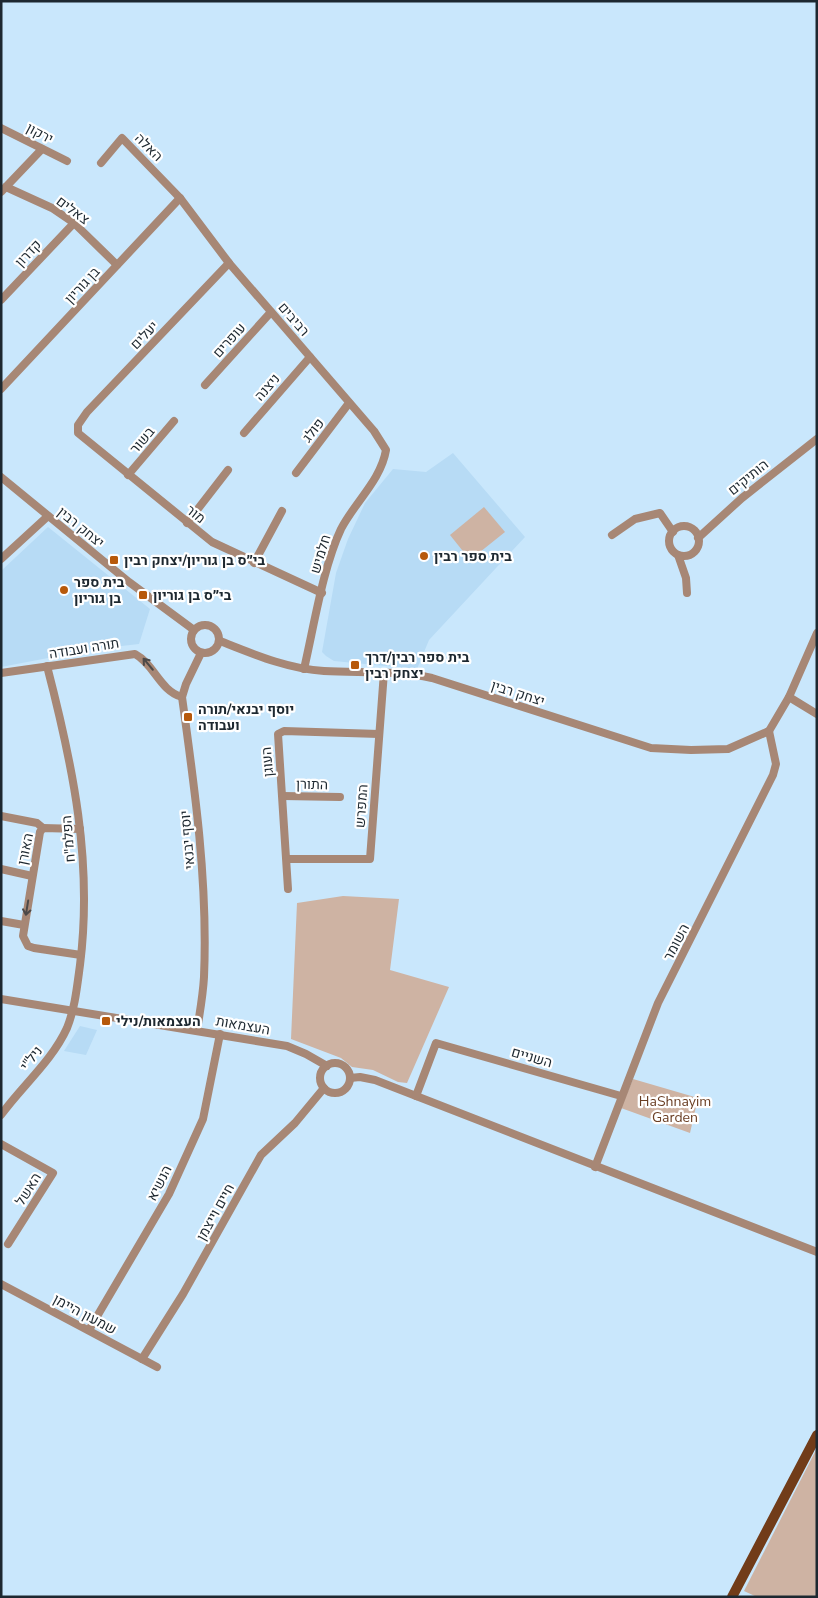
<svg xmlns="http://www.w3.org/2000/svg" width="818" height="1598" font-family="'Nunito Sans',Heebo,sans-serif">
	<rect width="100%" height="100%" fill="#c9e7fc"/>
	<g fill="#b7dbf5">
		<polygon points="453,453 525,537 429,640 417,669 334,661 326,656 322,652 336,573 348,539 365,503 393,469 426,472"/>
		<polygon points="48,527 150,609 139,644 95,649 1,667 1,571"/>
		<polygon points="80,1026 97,1030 86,1055 64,1051"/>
	</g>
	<g fill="#ceb3a3">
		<polygon points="484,507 505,532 470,560 450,535"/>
		<polygon points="343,896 399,899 390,970 449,987 407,1083 398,1082 373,1070 352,1067 341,1058 291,1039 297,903"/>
		<polygon points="633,1079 698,1098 690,1133 621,1108"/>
		<polygon points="817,1448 817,1597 757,1597 744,1591"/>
	</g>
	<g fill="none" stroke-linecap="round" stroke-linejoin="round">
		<g stroke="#a78775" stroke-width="8">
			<polyline points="1,128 67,161"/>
			<path d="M101,163l21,-25 58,60 49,65 145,168 12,19c-5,30 -31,52 -45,79 -18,38 -27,97 -37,140"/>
			<polyline points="6,187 52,208 74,223 117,265"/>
			<polyline points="1,192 42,149"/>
			<polyline points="229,263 87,412 78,425 78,433 212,542 322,593"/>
			<polyline points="1,300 74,223"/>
			<polyline points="205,385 271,312"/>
			<polyline points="1,389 180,198"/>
			<polyline points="244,433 310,357"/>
			<polyline points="296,473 349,403"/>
			<polyline points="128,475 174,421"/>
			<polyline points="1,477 129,582 194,630"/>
			<polyline points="187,523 228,470"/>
			<circle cx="684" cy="541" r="15"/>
			<polyline points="612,535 635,519 660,513 673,532"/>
			<polyline points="698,538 742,498 817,439"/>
			<polyline points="678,555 686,578 687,593"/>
			<polyline points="1,559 48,516"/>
			<polyline points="254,563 282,511"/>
			<circle cx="205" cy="639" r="14"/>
			<path d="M220,641c33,13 68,28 104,30 36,2 72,-1 108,7l219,70 40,2 37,-1 41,-18 20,-34 28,-64"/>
			<path d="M1,673l134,-19c19,10 25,37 47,43"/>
			<polyline points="789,697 817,714"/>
			<polyline points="283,796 340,797"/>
			<polyline points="1,816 37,823 43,828"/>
			<polyline points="80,829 43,828 40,832 23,936 28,946 34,948 81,955"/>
			<polyline points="287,859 370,859 384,672"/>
			<polyline points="1,869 32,876"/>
			<polyline points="288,889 278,734 284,731 379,734"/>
			<polyline points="1,921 24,925"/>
			<polyline points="1,999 287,1046 306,1054 327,1066"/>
			<path d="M197,1030c3,-18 6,-35 7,-53 4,-94 -9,-187 -22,-280l4,-13 15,-31"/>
			<circle cx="335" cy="1078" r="15"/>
			<polyline points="350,1078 360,1077 375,1080 817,1252"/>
			<polyline points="416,1096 436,1043 621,1096"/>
			<path d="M1,1115c21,-29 51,-54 66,-87 8,-20 10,-41 13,-63 13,-103 -7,-199 -33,-299"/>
			<polyline points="1,1144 53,1173 8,1244"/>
			<polyline points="595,1167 658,1003 773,775 776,764 769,731"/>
			<polyline points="1,1284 157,1367"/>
			<polyline points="89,1330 169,1194 203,1119 220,1034"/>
			<polyline points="142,1359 183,1294 261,1155 295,1123 324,1088"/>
		</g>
		<polyline stroke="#713c19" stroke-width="10" points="732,1597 817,1435"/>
	</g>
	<defs><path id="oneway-shaft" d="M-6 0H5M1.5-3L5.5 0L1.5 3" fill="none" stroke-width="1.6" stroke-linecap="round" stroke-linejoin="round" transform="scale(1.25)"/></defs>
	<g stroke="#4d4948">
		<use href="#oneway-shaft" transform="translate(148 664) rotate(-130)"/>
		<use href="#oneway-shaft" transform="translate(27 908) rotate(99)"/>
	</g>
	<g fill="#b7590b" stroke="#fff" stroke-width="2">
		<circle cx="424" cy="556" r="5"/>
		<rect x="109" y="555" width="10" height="10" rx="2.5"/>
		<circle cx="64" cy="590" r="5"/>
		<rect x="138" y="590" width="10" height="10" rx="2.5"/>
		<rect x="350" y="660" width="10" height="10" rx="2.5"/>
		<rect x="183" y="712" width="10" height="10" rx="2.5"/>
		<rect x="101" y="1016" width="10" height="10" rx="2.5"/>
	</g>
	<g text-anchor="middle" stroke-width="4.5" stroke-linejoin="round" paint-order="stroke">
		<g font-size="14" fill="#1d2830" stroke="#fff">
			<text transform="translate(40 133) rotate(28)" y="5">ירקון</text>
			<text transform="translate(149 147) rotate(45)" y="5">האלה</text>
			<text transform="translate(73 210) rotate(37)" y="5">צאלים</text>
			<text transform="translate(28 253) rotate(-47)" y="5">קדרון</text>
			<text transform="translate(82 285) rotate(-47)" y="5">בן גוריון</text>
			<text transform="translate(294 319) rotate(49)" y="5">רביבים</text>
			<text transform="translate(144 335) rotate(-46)" y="5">יעלים</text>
			<text transform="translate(229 340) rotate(-48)" y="5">עופרים</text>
			<text transform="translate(267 387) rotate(-49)" y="5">ניצנה</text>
			<text transform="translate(313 430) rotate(-52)" y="5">פולג</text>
			<text transform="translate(142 440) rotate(-50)" y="5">בשור</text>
			<text transform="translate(748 477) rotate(-39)" y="5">הותיקים</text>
			<text transform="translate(196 514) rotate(38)" y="5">מור</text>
			<text transform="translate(81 527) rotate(39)" y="5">יצחק רבין</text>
			<text transform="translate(320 554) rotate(-73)" y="5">חלמיש</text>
			<text transform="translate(84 648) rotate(-9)" y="5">תורה ועבודה</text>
			<text transform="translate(518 693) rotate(18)" y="5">יצחק רבין</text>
			<text transform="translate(267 762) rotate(-95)" y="5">העוגן</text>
			<text transform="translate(312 784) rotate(1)" y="5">התורן</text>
			<text transform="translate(361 806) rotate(-86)" y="5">המפרש</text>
			<text transform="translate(68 839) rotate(-95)" y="5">הפלמ"ח</text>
			<text transform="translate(187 840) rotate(-95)" y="5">יוסף יבנאי</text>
			<text transform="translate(25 849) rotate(-78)" y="5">האורן</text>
			<text transform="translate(676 942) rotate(-62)" y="5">השומר</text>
			<text transform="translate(243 1025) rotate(10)" y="5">העצמאות</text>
			<text transform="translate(532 1057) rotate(16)" y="5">השניים</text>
			<text transform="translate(31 1058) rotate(-52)" y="5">ניל"י</text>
			<text transform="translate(159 1183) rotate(-63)" y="5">הנשיא</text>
			<text transform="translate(28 1189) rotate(-58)" y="5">האשל</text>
			<text transform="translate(215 1212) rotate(-61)" y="5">חיים וייצמן</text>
			<text transform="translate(85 1314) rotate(28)" y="5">שמעון היימן</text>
		</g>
		<g font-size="14" font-weight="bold" fill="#1d2830" stroke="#fff" text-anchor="start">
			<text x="434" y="561">בית ספר רבין</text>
			<text x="124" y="565">בי״ס בן גוריון/יצחק רבין</text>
			<text x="74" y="587">בית ספר<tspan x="74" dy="16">בן גוריון</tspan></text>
			<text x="153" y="600">בי״ס בן גוריון</text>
			<text x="365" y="662">בית ספר רבין/דרך<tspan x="365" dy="16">יצחק רבין</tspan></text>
			<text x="198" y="714">יוסף יבנאי/תורה<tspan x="198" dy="16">ועבודה</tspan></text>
			<text x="116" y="1026">העצמאות/נילי</text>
		</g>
		<g font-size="14" fill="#6a3e23" stroke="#fff">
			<text x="675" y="1106">HaShnayim<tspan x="675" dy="16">Garden</tspan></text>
		</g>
	</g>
	<rect width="818" height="1598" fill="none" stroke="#1d2830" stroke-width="5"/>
</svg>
